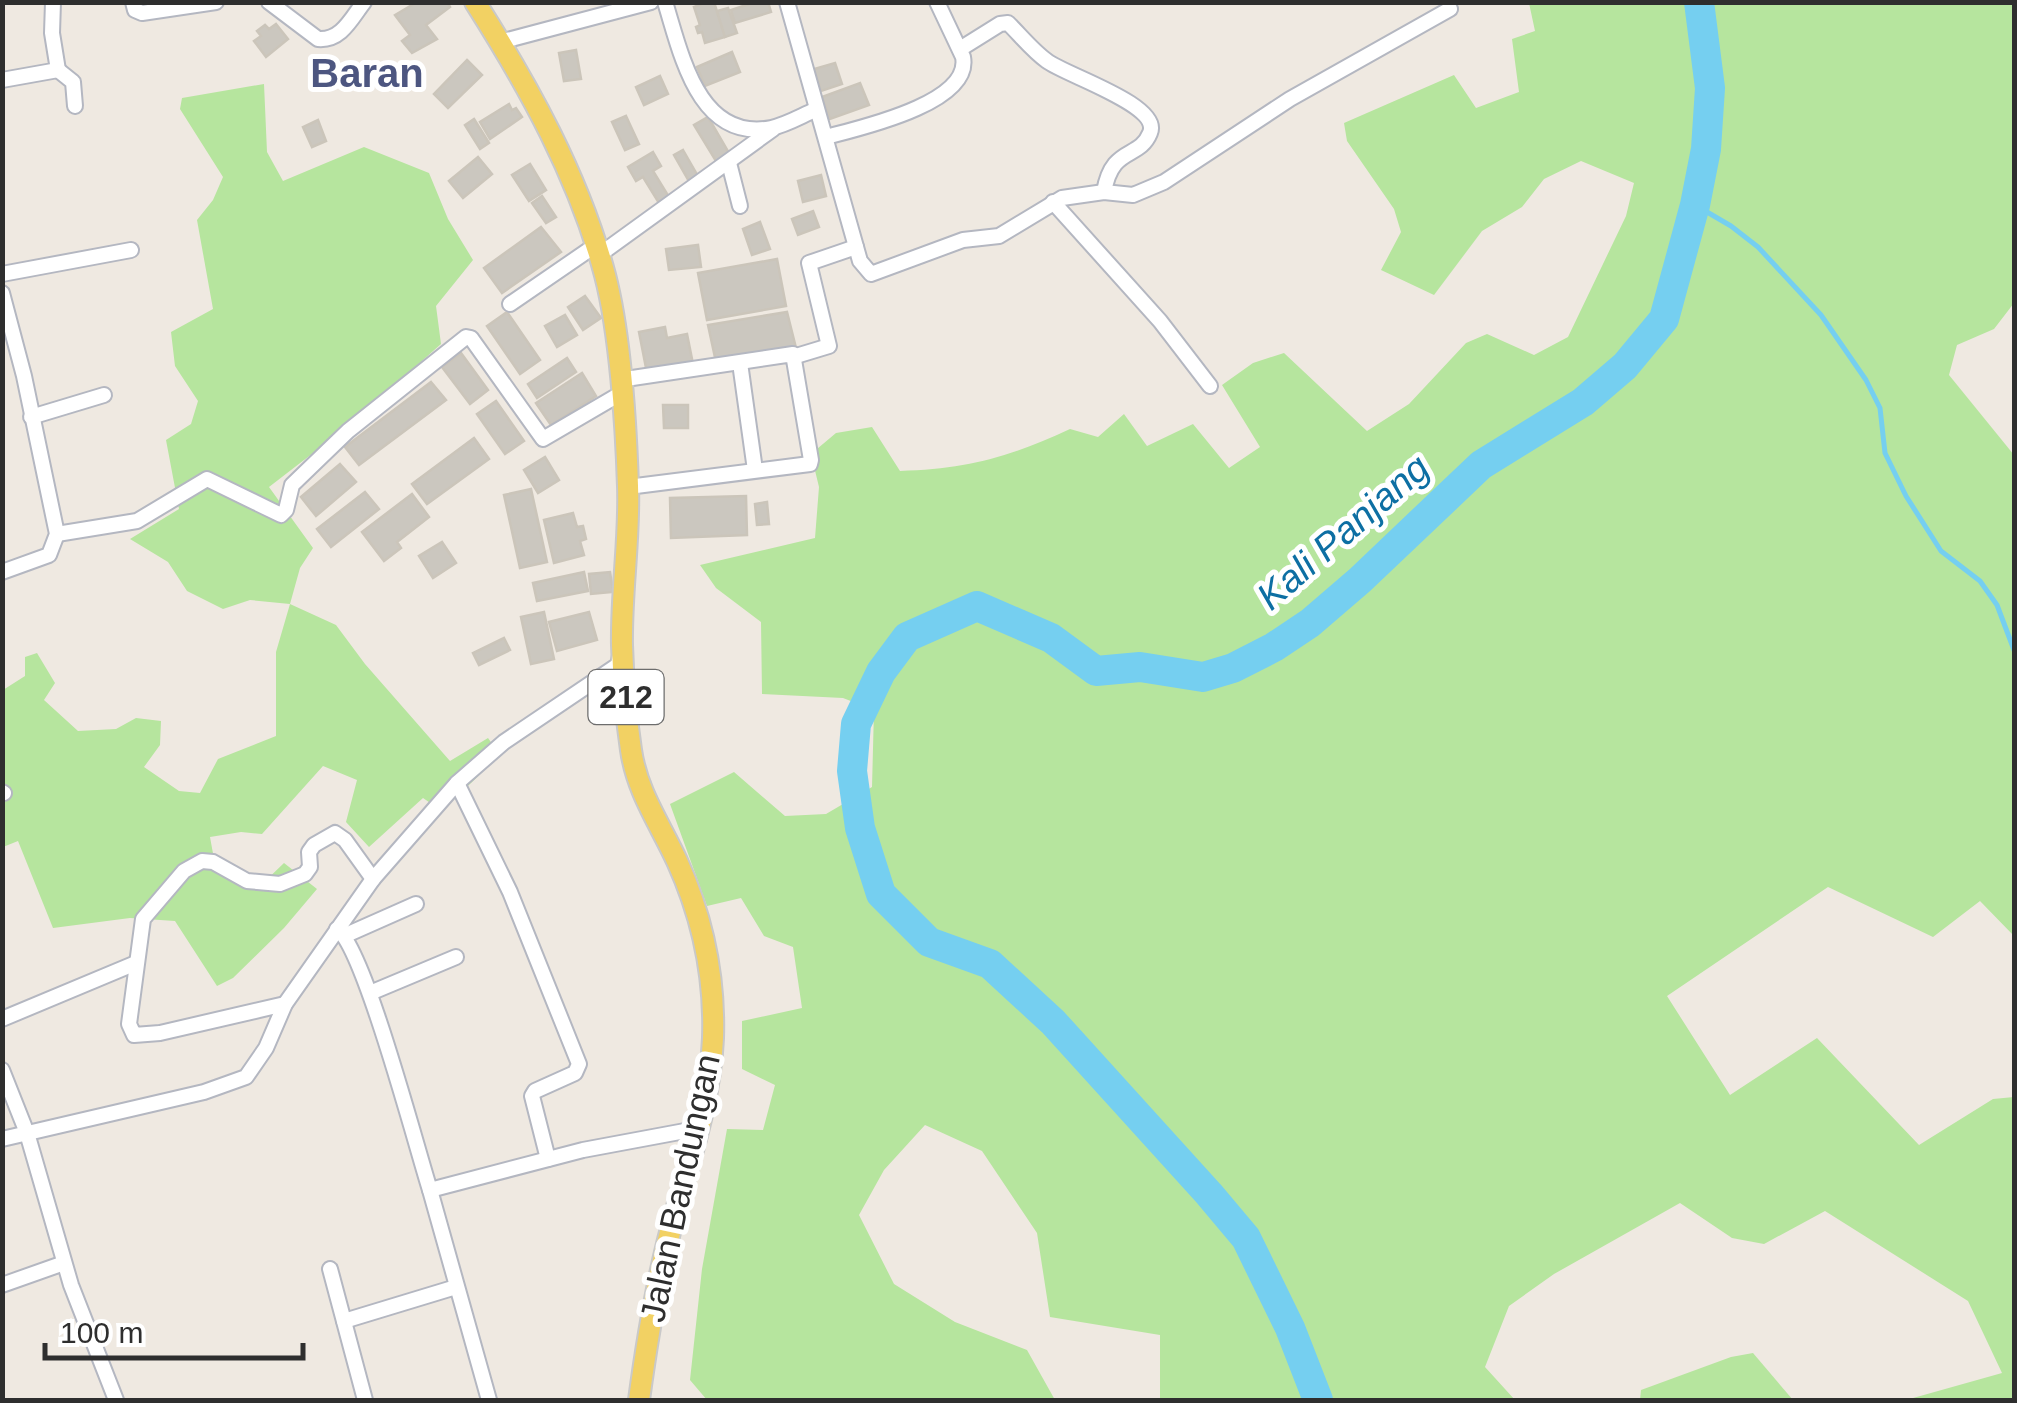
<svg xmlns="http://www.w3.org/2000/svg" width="2017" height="1403" font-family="Arial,sans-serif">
	<rect width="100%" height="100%" fill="#efe9e1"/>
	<g fill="#b6e59e">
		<path d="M1529,3h485v300l-20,26 -37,16 -8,30 65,80v481l-34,-35 -47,36 -105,-50 -161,109 63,99 87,-57 102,107 74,-46 21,-2v303h-108l96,-27 -34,-72 -143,-90 -61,33 -32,-6 -52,-35 -126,71 -45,32 -24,61 30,33h-355v-65l-110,-18 -13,-84 -55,-82 -57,-26 -41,45 -25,45 35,69 61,38 72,28 28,50h-348l-17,-20 12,-111 25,-140 36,1 12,-45 -33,-16v-48l60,-13 -9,-61 -29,-11 -23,-38 -34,8 -37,-102 64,-32 51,44 41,-2 46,-27 2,-77 -31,-12 -81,-4 -1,-72 -45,-34 -16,-23 115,-27 4,-51 -8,-33 25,-21 36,-6 28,44c67,-2 110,-14 170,-42l28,8 26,-23 23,32 46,-22 36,44 31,-21 -38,-62 31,-22 31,-10 83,78 42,-27 57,-61 21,-9 47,21 34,-18 58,-121 8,-33 -53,-22 -37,18 -22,28 -40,24 -48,64 -53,-25 20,-38 -7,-23 -47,-68 -3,-18 110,-48 22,33 43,-16 -7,-53 23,-8z"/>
		<polygon points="264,84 267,152 283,181 364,147 429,173 448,219 473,260 436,306 441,344 352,423 269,487 313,548 300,568 290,604 336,625 365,664 450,761 488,738 500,755 442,811 423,798 369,847 346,822 357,780 323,766 262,834 241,832 210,837 216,870 256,890 284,863 317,889 284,928 233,978 217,986 175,921 130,918 53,928 18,841 3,847 3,690 25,676 25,657 37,653 55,683 44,700 78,731 116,729 136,718 161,721 160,745 144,767 179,791 200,793 218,759 276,736 276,652 290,604 250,600 223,609 187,591 168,562 130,539 179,509 166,440 191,424 198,401 175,366 171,332 213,309 197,220 213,200 223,177 180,109 182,98"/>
		<polygon points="1753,1353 1793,1400 1640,1400 1641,1390 1731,1357"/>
	</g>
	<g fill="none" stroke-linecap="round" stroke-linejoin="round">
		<polyline stroke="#75cff0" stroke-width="5" points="1695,205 1731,226 1758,247 1821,315 1866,380 1880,408 1885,453 1906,496 1941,551 1980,581 1997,605 2014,650"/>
		<polyline stroke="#75cff0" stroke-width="30" points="1318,1400 1290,1328 1246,1238 1209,1194 1053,1022 990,964 929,942 881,894 860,828 852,771 856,724 881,672 907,637 977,606 1051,638 1096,671 1140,667 1203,677 1233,668 1274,647 1310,623 1360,580 1481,465 1583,402 1625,366 1664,319 1695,205 1706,149 1710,88 1699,2"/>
	</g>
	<g fill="#cbc7bf" stroke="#cbc5ba" stroke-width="2.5">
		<polygon points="417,2 447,2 450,7 426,25 437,39 412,53 402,41 410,35 395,15"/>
		<polygon points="707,2 714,2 725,37 705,43 702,32 698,33 696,27 700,25 694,7"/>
		<polygon points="755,2 768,2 771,12 735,23 731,10"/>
		<polygon points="728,8 737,33 725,37 717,11"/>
		<polygon points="276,24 288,39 266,57 254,41 261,36 257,31 265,25 269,29"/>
		<polygon points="576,50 581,79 564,81 559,53"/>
		<polygon points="732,52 740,72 705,86 697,67"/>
		<polygon points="467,60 482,75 448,108 434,94"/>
		<polygon points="835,63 842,84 821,91 814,69"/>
		<polygon points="660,76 668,94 644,105 636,87"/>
		<polygon points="860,83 869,105 830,119 822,97"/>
		<polygon points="509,104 512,110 516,108 522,117 490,139 480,122"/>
		<polygon points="626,116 639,144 625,150 612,122"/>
		<polygon points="708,117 729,153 716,161 694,125"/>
		<polygon points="474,119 489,143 480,149 465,125"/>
		<polygon points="318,120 326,141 312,147 303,127"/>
		<polygon points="683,150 699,178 690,183 674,155"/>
		<polygon points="653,152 661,166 653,171 669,197 659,203 643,177 636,181 628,167"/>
		<polygon points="478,157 492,174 463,198 449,181"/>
		<polygon points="530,164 546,190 529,201 512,175"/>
		<polygon points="821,175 826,196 803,202 798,181"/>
		<polygon points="542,196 556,217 546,223 532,203"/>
		<polygon points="813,211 819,227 798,235 792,219"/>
		<polygon points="760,222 770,249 752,255 743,229"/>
		<polygon points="541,227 561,252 502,293 484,268"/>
		<polygon points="698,245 701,267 669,270 666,249"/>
		<polygon points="777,259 786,306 707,320 698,273"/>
		<polygon points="585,296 601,318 583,330 568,307"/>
		<polygon points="507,312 540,360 520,374 487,326"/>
		<polygon points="787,312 796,348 716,362 708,325"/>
		<polygon points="565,315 577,335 557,347 545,326"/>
		<polygon points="665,327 667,338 687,334 693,364 647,373 639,332"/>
		<polygon points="461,353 488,390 470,404 442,367"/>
		<polygon points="567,358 576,372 537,398 528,384"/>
		<polygon points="582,373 596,396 551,425 536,403"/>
		<polygon points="431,382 446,400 359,465 345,447"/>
		<polygon points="496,401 524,441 505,454 477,414"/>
		<polygon points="663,405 688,405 688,428 664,428"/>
		<polygon points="474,438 489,459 427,504 412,484"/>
		<polygon points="545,457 559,480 538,493 524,470"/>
		<polygon points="340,464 356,482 316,516 301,497"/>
		<polygon points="531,489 547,562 520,568 504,495"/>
		<polygon points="365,492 379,509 331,547 317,529"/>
		<polygon points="412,494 429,517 397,542 401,548 384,561 362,532"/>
		<polygon points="746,496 747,535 671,538 670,498"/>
		<polygon points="767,502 769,524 757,525 755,504"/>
		<polygon points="573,513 577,527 583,526 586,539 580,541 584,555 554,563 544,520"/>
		<polygon points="442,542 456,563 433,578 419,556"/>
		<polygon points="584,572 588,591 537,601 533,583"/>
		<polygon points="610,572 613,592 591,594 589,574"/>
		<polygon points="544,612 554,659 531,664 521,617"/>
		<polygon points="589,612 597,640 557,651 549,622"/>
		<polygon points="504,638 510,650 479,665 473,653"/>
	</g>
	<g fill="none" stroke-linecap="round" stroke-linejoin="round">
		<g stroke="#b4b7c1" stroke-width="18">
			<g id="minor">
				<polyline points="133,2 135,10 142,13 216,2"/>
				<path d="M269,2l49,37c23,2 33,-20 46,-37"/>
				<path d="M665,2c16,51 33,140 106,126 15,-3 30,-12 44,-18"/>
				<polyline points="787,2 860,261 871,274 963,240 999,236 1062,198 1104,192 1133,195 1164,182 1290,99 1450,9"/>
				<polyline points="500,42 651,2"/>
				<path d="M960,49l40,-25 8,-1c13,13 25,28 39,38 18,14 115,44 103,72 -11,27 -38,12 -46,59"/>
				<polyline points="58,70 73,82 75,106"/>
				<polyline points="2,80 58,70 52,33 53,2"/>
				<path d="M826,137c34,-9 146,-34 137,-80l-26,-55"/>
				<polyline points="729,163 740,206"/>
				<polyline points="1053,202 1160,321 1210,386"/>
				<polyline points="599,255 773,129"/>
				<polyline points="2,274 131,250"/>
				<polyline points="2,293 24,376 57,534 49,555 2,572"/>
				<polyline points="510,304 596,245"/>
				<polyline points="796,356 829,346 809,263 856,247"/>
				<polyline points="740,363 755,470"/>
				<polyline points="619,380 793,354 811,460 810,464 628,487"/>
				<polyline points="31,417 104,395"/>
				<polyline points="57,534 137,521 207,479 281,515 286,510 292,485 348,431 466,337 471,338 543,439 620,394"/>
				<polyline points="457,783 510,892 579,1064 575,1073 535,1091 532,1096 548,1159"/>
				<polyline points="2,792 4,793"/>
				<path d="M337,929c27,18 79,217 93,261"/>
				<polyline points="346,935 416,904"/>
				<polyline points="370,993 456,957"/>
				<polyline points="285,1004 160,1033 134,1035 129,1024 143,919 184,871 202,861 213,862 247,881 280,884 305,874 310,867 309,852 314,845 335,833 345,840 373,879"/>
				<polyline points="2,1019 136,963"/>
				<polyline points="2,1070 27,1133 71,1285 116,1400"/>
				<polyline points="2,1139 204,1092 246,1077 266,1048 285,1004 373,879 457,783 504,742 618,665 620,656"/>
				<polyline points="330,1269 365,1400"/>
				<polyline points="2,1285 64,1263"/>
				<polyline points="344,1321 456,1287"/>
				<polyline points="489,1400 430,1190 583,1150 701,1128"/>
			</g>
		</g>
		<g stroke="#c9c9c9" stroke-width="24">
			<path id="primary" d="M475,2c54,85 104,175 130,273 15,58 21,150 23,211 2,52 -7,106 -6,159 1,34 4,71 9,105 6,42 29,74 46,111 26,57 38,115 36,177 -3,72 -29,137 -46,206 -13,52 -21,104 -28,156"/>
		</g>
		<use href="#minor" stroke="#fff" stroke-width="14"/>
		<use href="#primary" stroke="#f2d163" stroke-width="20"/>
	</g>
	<g text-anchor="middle" stroke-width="10" stroke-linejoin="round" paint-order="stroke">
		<rect fill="#fff" stroke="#6d6d6d" stroke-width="2.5" x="588.5" y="670" width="75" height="54" rx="8"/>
		<g font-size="32" font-weight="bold" fill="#2e2e2e">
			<text x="626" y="708">212</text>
		</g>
		<g font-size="35" fill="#2e2e2e" stroke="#fff">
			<text transform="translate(680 1188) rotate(-78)" y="12">Jalan Bandungan</text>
		</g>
		<g font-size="38" font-style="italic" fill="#0d6fa3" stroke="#fff">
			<text transform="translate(1343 532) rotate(-41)" y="13">Kali Panjang</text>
		</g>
		<g font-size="40" font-weight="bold" fill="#4d5680" stroke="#fff">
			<text x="367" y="87">Baran</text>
		</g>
	</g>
	<rect width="2017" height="1403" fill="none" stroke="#2e2e2e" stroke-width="10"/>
	<path d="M45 1343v15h258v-15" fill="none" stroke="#2e2e2e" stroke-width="5"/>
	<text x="60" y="1343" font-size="30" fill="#2e2e2e" stroke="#ffffff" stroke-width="8" paint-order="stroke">100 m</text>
</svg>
